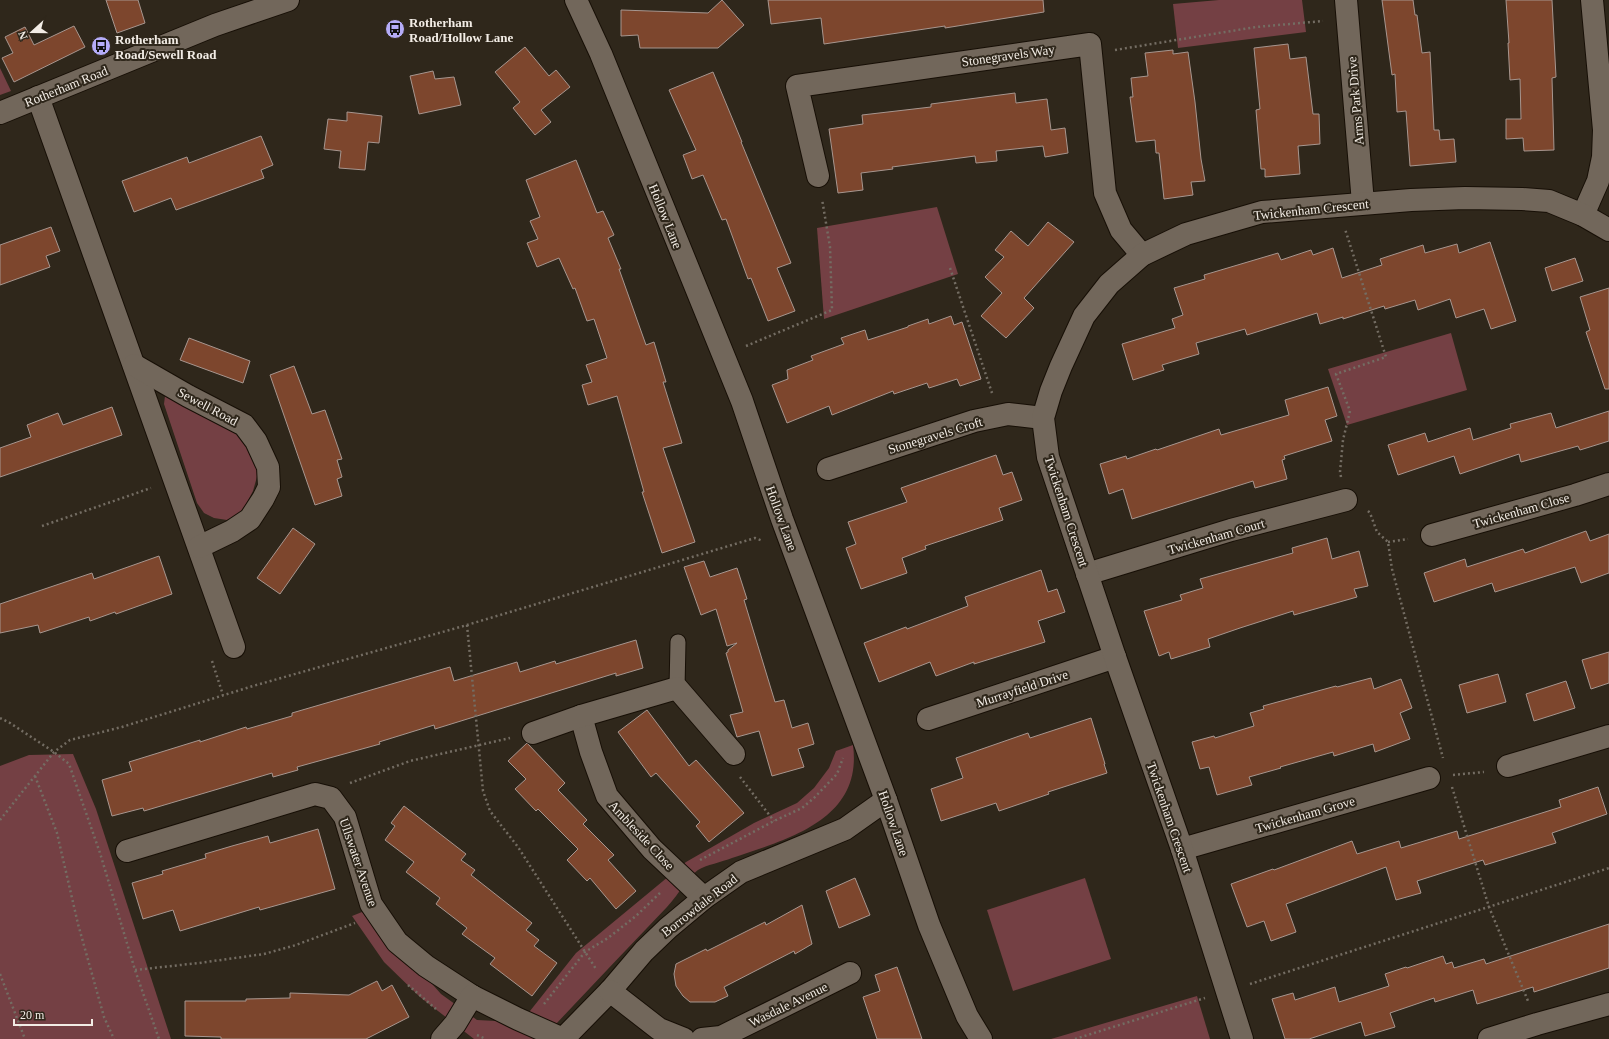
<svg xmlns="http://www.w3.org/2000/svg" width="1609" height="1039" font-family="Georgia,serif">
	<rect width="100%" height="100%" fill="#2f271b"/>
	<g fill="#744044">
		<polygon points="1219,0 1302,0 1306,32 1178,48 1173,4"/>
		<polygon points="0,68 11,91 0,95"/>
		<polygon points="937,207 958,274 824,319 817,228"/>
		<polygon points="1451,333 1467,390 1347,425 1328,369"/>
		<polygon points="170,394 239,434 253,454 258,473 253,491 245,506 237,516 227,520 214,518 204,513 197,503 164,404 165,396"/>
		<path d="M853,745c10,75 -65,94 -121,113 -10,4 -26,7 -34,12 -8,5 -23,29 -31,37 -42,44 -84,88 -125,132h-68l-54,-42 -36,-35 -32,-46 10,-4 30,39 34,26 15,17 36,26 19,1 34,-10 46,-58 110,-91 68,-39 43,-20 17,-15 15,-20 7,-17z"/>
		<polygon points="73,754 96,809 171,1039 0,1039 0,766 29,755"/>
		<polygon points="1085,878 1111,959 1013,991 987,910"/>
		<polygon points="1197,996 1210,1039 1051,1039"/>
	</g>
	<g fill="#7d462d" stroke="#a7968f">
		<polygon points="106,0 138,0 145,23 117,33"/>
		<polygon points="722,0 744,25 718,48 640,48 638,35 621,36 621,10 708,13"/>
		<polygon points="768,0 1043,0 1044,12 945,28 945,26 824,44 821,18 771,24"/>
		<polygon points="1382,0 1413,0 1415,15 1417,15 1422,53 1430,52 1434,130 1439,130 1440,140 1454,139 1456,162 1410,166 1406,111 1397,112 1395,74 1392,75"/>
		<polygon points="1506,0 1552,0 1556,77 1552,78 1554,150 1524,151 1523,138 1506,139 1506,119 1521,119 1520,79 1510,80 1508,43 1509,43"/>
		<polygon points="74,26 85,47 14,82 2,58 13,53 5,37 25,27 34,45"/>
		<polygon points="1288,44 1290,59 1306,57 1313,114 1319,114 1320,144 1298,146 1300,174 1265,177 1265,169 1261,169 1256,110 1260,109 1254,48"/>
		<polygon points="525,47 549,76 556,70 570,87 541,110 551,122 535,135 513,108 520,102 495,72"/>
		<polygon points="1173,50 1173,54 1188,52 1195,102 1201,159 1205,181 1191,182 1193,195 1164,199 1159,153 1156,153 1155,140 1136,142 1130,97 1133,97 1131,78 1148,76 1145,53"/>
		<polygon points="433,71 435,79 454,77 461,105 419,114 410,76"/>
		<polygon points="713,72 742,142 741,142 791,263 777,268 795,311 768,321 751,278 748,279 726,219 722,220 703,175 692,179 683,155 696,150 669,90"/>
		<polygon points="1015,93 1016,103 1047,99 1051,130 1065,128 1068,153 1045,157 1043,146 996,151 997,161 976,163 975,156 892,167 893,169 861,173 863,190 838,193 829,129 863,124 862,115 931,107 931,104"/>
		<polygon points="347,112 382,116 379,143 368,142 365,170 339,168 341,151 324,149 328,119 347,121"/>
		<polygon points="261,136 273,165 261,170 264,178 176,210 171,198 134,212 122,181 187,157 189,163"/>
		<polygon points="576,160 597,213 603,211 614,235 608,238 621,269 619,269 646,345 654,342 666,382 663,382 682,443 663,448 695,542 662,553 642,492 644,492 617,396 588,405 582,385 592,382 586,365 607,358 594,319 587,321 575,288 573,289 559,258 537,267 527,243 538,239 530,221 540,217 526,180"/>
		<polygon points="1048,222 1074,242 1024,298 1034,308 1006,338 981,316 1002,293 985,277 1004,257 995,250 1011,231 1028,246"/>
		<polygon points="51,227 60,251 46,256 50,267 0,285 0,245"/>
		<polygon points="1490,242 1516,321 1491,329 1484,309 1456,318 1450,299 1418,310 1415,300 1385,309 1384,306 1343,319 1343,317 1320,324 1317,313 1247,335 1245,329 1196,343 1199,354 1162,365 1164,370 1133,380 1122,344 1175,328 1172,319 1183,315 1174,288 1205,279 1204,275 1278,253 1281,260 1311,250 1313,255 1333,248 1342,278 1382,265 1380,259 1423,245 1425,253 1457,244 1459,253"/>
		<polygon points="1575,258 1583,281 1552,291 1545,268"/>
		<polygon points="1609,288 1609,389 1605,389 1586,332 1590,330 1580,297"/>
		<polygon points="951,316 954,325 962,322 981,379 960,386 957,379 929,388 927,383 894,394 893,391 832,415 829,406 787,423 772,385 788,379 787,370 813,360 811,356 844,344 841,338 865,330 868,340 908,327 908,326 928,319 929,324"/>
		<polygon points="189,338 250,361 243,383 180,360"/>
		<polygon points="294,366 312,414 325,410 342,459 337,460 342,477 337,479 342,496 315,505 270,375"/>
		<polygon points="1328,387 1337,416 1325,420 1332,441 1284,456 1285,459 1282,460 1287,479 1255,488 1253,481 1132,519 1123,489 1109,494 1100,464 1126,456 1127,459 1156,449 1157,450 1219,429 1221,435 1289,415 1285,400"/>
		<polygon points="112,407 122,435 0,477 0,448 31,437 27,425 58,413 63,425"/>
		<polygon points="1609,411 1609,441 1580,450 1578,446 1521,462 1519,454 1460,474 1454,456 1398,475 1388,445 1425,433 1428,442 1470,428 1473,440 1511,428 1510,424 1551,413 1556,428"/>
		<polygon points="996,455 1003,475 1012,472 1022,500 999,508 1003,520 925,546 926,549 902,558 907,573 861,589 846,548 856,544 848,522 907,502 901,488"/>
		<polygon points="293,528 315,544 280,594 257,578"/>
		<polygon points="1586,531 1590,541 1609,534 1609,573 1581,583 1575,567 1495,592 1492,583 1434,602 1424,573 1465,559 1467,567 1523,549 1525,553"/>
		<polygon points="1327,538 1332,559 1359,551 1368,586 1354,589 1357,597 1294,615 1293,611 1240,628 1208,639 1210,647 1171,659 1169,652 1159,656 1144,611 1182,600 1180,595 1203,588 1200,579 1293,553 1292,548"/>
		<polygon points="159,556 172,594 116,614 115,612 90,621 89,617 40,633 38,625 0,633 0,604 92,573 94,579"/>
		<polygon points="704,561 710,577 737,568 747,599 744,600 775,702 784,700 792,728 808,723 814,744 798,749 804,767 772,776 759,731 737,737 730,715 743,712 726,653 728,652 728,650 737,643 727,646 716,609 701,615 684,567"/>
		<polygon points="1041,570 1048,592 1057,589 1065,612 1038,621 1045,642 974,664 974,662 936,676 930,662 879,682 864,643 906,627 907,629 968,606 965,597"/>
		<polygon points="636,640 643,668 616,676 616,673 435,729 434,725 379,742 380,744 297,767 298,770 273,777 272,773 144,811 143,808 112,816 102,780 132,771 129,762 200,740 200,742 246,727 247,729 292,716 292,713 450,667 454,681 517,662 520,672 555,661 556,664"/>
		<polygon points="1609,652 1609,683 1591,689 1582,660"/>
		<polygon points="1498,674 1506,702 1467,713 1459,685"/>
		<polygon points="1371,678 1374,689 1401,679 1412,708 1400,713 1410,739 1375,752 1373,744 1334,756 1333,752 1280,767 1281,768 1249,777 1252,785 1217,795 1209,767 1200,769 1192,742 1214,736 1215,738 1254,726 1250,713 1264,709 1263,706 1336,686 1337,687"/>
		<polygon points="1566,681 1575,708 1534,721 1526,694"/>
		<polygon points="647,710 689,766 696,760 744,813 709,842 696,826 700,822 656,773 651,777 618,732"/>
		<polygon points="1091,718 1105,764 1104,764 1107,773 1048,792 1049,794 999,811 996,803 941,821 931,789 963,778 956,758 1028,733 1030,738"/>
		<polygon points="527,743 565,783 558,790 587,820 583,824 614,855 608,860 636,891 616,909 590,878 587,881 567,860 578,849 538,809 536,811 515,789 526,779 508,761"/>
		<polygon points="1598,787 1607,814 1552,833 1556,843 1485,865 1483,860 1417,881 1421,893 1396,900 1386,867 1286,904 1296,932 1271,941 1264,921 1247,927 1231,884 1273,869 1274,870 1352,841 1357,854 1399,841 1401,848 1457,831 1459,839 1561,807 1559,800"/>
		<polygon points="404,806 466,854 461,860 475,870 471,875 532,923 526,930 539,940 534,946 557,963 532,996 490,964 495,958 462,934 467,928 436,904 440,898 406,872 414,862 385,840 395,826 391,823"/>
		<polygon points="318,829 335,889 260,910 259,907 180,931 173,910 143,919 132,883 163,874 162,871 206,858 205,854 232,846 268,836 270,843"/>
		<polygon points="855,878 870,915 839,928 826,891"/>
		<polygon points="802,905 812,944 795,954 794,951 724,987 728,996 715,1002 690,1002 683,996 676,986 674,974 676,964 706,949 707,951 765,922 766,925"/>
		<polygon points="1609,924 1609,968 1534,992 1533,987 1477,1004 1473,990 1435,1002 1434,998 1390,1013 1395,1027 1365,1036 1361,1022 1309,1039 1285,1039 1272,999 1293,993 1295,1000 1335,987 1339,1002 1389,986 1385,974 1406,967 1407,968 1443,956 1446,964 1452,962 1454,968 1484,959 1486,964"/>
		<polygon points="897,967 922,1039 877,1039 863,997 880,991 875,975"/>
		<polygon points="377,981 382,991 392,985 409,1017 366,1039 221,1039 221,1037 185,1036 185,1001 246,1001 246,999 290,998 290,993 349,995"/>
	</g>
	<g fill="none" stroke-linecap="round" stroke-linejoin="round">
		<g stroke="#170f06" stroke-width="17">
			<polyline id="service" points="677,688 678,642"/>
		</g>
		<g stroke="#170f06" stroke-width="24">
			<g id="minor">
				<polyline points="576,0 601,54 742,401 782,519 886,800 929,925 967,1016 981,1039"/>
				<polyline points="1346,0 1363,203"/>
				<polyline points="38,97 234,647"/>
				<polyline points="818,176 797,86 1090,44 1105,193 1121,230 1142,255"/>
				<polyline points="1583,215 1598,181 1603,157 1604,130 1592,0"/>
				<polyline points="134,365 188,396 244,425 256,441 268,467 269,487 263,499 250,519 232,531 199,547"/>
				<polyline points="828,469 974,421 1008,414 1043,418"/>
				<polyline points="1432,535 1575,495 1609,484"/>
				<polyline points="1087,574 1231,530 1346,500"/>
				<polyline points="581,716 591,752 607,796 652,849 704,898"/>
				<polyline points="928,719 1115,657"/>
				<polyline points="533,733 581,716 677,688 734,754"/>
				<polyline points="1508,766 1609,736"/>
				<polyline points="1182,849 1429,778"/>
				<polyline points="127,851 315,794 331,798 345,817 371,904 397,942 426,966 472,996 518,1019 563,1039 610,991 644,951 668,928 704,898 741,872 845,829 886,800"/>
				<polyline points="610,991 659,1029 684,1039"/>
				<polyline points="442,1039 455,1024 472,996"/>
				<polyline points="702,1039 721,1037 850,973"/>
				<polyline points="1242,1039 1182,849 1115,657 1048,457 1043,418 1051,391 1061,366 1084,316 1109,284 1142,255 1186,234 1262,212 1411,200 1465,198 1522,199 1549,201 1583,215 1609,230"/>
				<polyline points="1489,1039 1537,1024 1609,1004"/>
			</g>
		</g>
		<g stroke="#170f06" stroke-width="24">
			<polyline id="secondary" points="0,113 215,25 288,0"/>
		</g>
		<g stroke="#746d63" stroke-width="2.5" stroke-dasharray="2 3" stroke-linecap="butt">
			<polyline points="1115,50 1256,27 1323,21"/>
			<polyline points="950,268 992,393"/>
			<polyline points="746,346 832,310 830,247 822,199"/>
			<polyline points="1341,477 1340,472 1343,440 1350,411 1336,374 1386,357 1345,229"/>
			<polyline points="1368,511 1370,513 1377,532 1388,542 1392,569 1443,758"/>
			<polyline points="42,526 151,488"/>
			<polyline points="1388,542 1408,539"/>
			<polyline points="467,625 483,791 490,811 518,847 596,969"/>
			<polyline points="212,661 223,695"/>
			<polyline points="0,718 10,723 54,752 69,764 100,853 135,970 159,1039"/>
			<polyline points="1453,775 1484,772"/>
			<polyline points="35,776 57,833 78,924 104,1017 114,1039"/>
			<polyline points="740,777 774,821"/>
			<polyline points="350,783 410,761 510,738"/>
			<polyline points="1452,787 1489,907 1528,1001"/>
			<polyline points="0,820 54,752 70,740 122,727 253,686 467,625 755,538 763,541"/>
			<polyline points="700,860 774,821 802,808 814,798 837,774 843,758"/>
			<polyline points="135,970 199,963 264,954 296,945 355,923"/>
			<polyline points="0,974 25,1039"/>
			<polyline points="1250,984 1609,868"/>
			<polyline points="408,985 436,1009"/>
			<polyline points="544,1004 585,952 608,938 636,916 661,892"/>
			<polyline points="477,1035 486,1039"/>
			<polyline points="1075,1039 1205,998"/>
		</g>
		<use href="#service" stroke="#72675b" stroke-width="15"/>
		<use href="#minor" stroke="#72675b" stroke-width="22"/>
		<use href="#secondary" stroke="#72675b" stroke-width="22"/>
	</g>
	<defs>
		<g id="bus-disc" transform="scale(1)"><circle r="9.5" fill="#b5acf8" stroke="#2f271b"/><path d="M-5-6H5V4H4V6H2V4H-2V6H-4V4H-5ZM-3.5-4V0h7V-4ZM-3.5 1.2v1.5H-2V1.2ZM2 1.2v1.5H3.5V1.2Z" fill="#111"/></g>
	</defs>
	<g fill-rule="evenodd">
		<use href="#bus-disc" x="395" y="29"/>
		<use href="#bus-disc" x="101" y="46"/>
	</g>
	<g text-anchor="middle" stroke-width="4" stroke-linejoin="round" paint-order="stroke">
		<g font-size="13" font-weight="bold" fill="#f2ece5" stroke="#2f271b" text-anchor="start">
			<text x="409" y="27">Rotherham<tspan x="409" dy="15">Road/Hollow Lane</tspan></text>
			<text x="115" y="44">Rotherham<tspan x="115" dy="15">Road/Sewell Road</tspan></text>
		</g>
		<g font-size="13" fill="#f2ece5" stroke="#2f271b">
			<text transform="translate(1008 55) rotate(-8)" y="5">Stonegravels Way</text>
			<text transform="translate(66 86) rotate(-22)" y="5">Rotherham Road</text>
			<text transform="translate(1355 101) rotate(-95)" y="5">Arms Park Drive</text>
			<text transform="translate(1311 209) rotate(-6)" y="5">Twickenham Crescent</text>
			<text transform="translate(666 216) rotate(68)" y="5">Hollow Lane</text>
			<text transform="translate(208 406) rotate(28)" y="5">Sewell Road</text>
			<text transform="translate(935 435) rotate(-17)" y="5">Stonegravels Croft</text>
			<text transform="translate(1521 510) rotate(-16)" y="5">Twickenham Close</text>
			<text transform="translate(1067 511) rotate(72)" y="5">Twickenham Crescent</text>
			<text transform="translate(782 518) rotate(70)" y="5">Hollow Lane</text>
			<text transform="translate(1216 536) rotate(-16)" y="5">Twickenham Court</text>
			<text transform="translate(1022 688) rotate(-18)" y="5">Murrayfield Drive</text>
			<text transform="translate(1305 814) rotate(-16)" y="5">Twickenham Grove</text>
			<text transform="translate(1170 817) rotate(71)" y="5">Twickenham Crescent</text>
			<text transform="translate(894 823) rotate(71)" y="5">Hollow Lane</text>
			<text transform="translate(642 835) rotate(47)" y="5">Ambleside Close</text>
			<text transform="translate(359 862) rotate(71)" y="5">Ullswater Avenue</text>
			<text transform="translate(699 905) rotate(-38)" y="5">Borrowdale Road</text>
			<text transform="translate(788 1004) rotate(-26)" y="5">Wasdale Avenue</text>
		</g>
	</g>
	<g transform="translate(32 32) rotate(249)" stroke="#2f271b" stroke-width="3" paint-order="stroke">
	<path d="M0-3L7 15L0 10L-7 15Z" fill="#f2ece5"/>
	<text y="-6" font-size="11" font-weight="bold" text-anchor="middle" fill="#f2ece5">N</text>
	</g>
	<path d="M14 1019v6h78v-6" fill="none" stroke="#f2ece5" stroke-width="2"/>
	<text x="20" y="1019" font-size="12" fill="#f2ece5" stroke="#2f271b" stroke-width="3" paint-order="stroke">20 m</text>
</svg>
